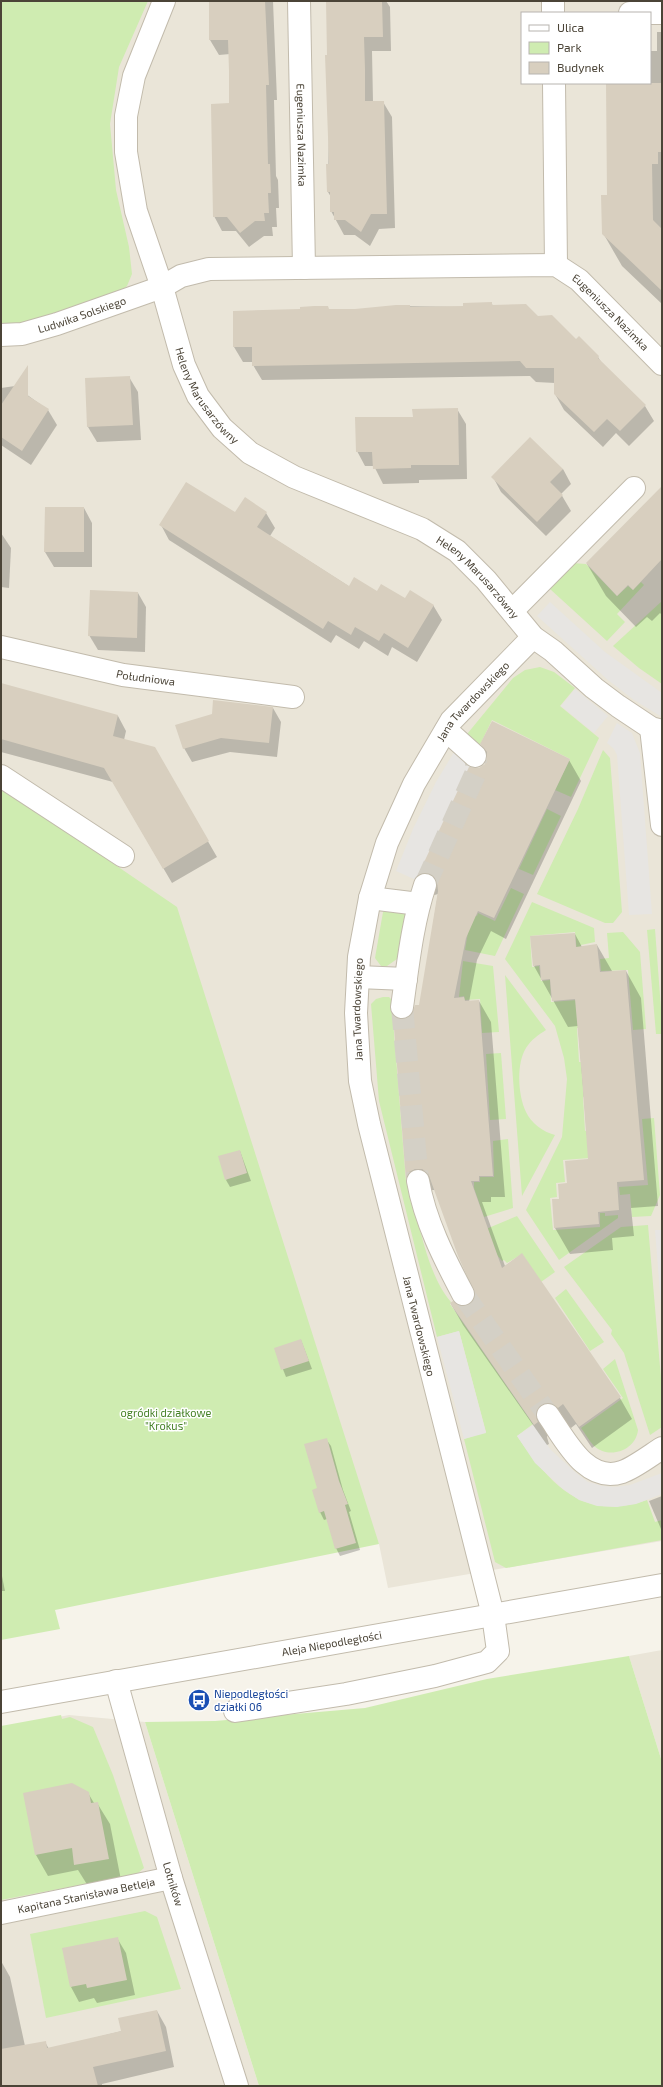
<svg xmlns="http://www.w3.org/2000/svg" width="663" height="2087" font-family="'Exo 2',sans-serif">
	<rect width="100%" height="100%" fill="#f6f3ea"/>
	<g fill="#eae5d8" fill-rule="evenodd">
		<path d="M1,1h661v1540l-274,47 -9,-44 -378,-757zM522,13h128v70h-128z"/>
		<polygon points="662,1650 662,1762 629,1656"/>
		<polygon points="69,1715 145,1722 259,2086 1,2086 1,1728"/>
	</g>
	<g fill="#cfecb1">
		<polygon points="1,1 148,1 119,67 110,124 116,190 129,247 132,274 127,286 117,294 27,325 1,326"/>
		<polygon points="572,563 586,564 617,596 628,586 633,590 641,582 644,585 617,614 625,622 607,641 550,589"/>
		<polygon points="662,601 662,684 639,668 613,646"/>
		<polygon points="540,667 554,672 575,688 560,706 599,738 571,797 555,790 570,759 492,720 479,747 463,739 513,678 525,670"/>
		<polygon points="603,750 610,758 622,912 613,923 605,923 537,894 578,809"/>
		<polygon points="1,787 177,907 379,1544 55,1610 60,1629 1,1640"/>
		<polygon points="547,809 561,816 533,875 519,869"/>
		<polygon points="511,888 524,894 495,956 465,950 470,920 473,914 477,916 478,913 495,921"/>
		<polygon points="532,902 594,928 595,942 581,945 581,952 577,952 575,932 530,936 532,967 539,966 541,981 550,980 551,1002 577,1000 579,1028 577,1028 579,1062 582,1062 585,1096 583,1097 585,1131 588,1130 590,1158 563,1160 565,1182 556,1183 557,1197 550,1198 553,1230 600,1227 600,1213 605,1213 605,1216 618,1215 618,1218 559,1260 526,1210 562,1137 567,1079 564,1058 555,1026 505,959"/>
		<polygon points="393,909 400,910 406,915 397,959 387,966 381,966 375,958 383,912"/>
		<polygon points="655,929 662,1022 662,1034 656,1034 647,930"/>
		<polygon points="623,932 640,952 646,1029 633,1030 628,970 601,971 600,959 609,958 607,933"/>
		<polygon points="463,961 493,966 499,1032 482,1033 480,999 465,1000 464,996 459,997"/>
		<path d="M505,975l41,55c-8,5 -15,10 -20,18 -10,16 -8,48 0,64 5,11 17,20 29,23l-33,61z"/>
		<path d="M383,997h6l5,5 -2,6 14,173h3c8,35 18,94 42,121l-1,2 83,120 -16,12c34,49 66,86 130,64l8,22 7,-2v20l-156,28 -11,-6 -31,-123 22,-7 -27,-101 -22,6 -58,-236 -8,-97 5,-5z"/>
		<polygon points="501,1053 506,1119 490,1120 486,1054"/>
		<polygon points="654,1118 660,1195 651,1216 632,1217 630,1194 620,1195 619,1187 648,1185 642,1119"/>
		<polygon points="508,1139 513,1208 484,1217 474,1188 474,1182 480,1182 480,1177 494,1177 493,1141"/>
		<polygon points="517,1216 555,1272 541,1282 522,1254 507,1263 504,1260 502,1261 497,1255 486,1229"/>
		<polygon points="648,1225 662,1390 662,1427 650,1435 624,1353 611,1334 612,1330 564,1267 621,1227"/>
		<polygon points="566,1289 604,1342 590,1351 555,1298"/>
		<path d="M615,1359l23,71c-2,20 -28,30 -44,16 -5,-5 -9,-13 -13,-18l42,-30 -20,-29z"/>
		<polygon points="629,1656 662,1762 662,2086 259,2086 145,1722 215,1721 365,1708 487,1679"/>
		<polygon points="61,1715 62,1719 70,1717 93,1727 113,1775 144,1868 137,1874 1,1900 1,1726"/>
		<polygon points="145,1911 157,1917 181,1989 46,2018 30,1934"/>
	</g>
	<g fill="#e7e5e2">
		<polygon points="550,602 605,652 662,693 662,717 634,700 608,680 537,616"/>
		<polygon points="575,689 608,716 594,733 561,706"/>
		<polygon points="617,723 632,733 640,753 652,914 629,915 617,755 614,749 607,743"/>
		<polygon points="462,739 479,748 416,880 396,871 413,829 436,782"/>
		<polygon points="655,1230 662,1230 662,1318"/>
		<polygon points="459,1331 486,1433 464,1439 437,1337"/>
		<polygon points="533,1425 551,1450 576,1473 588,1482 602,1486 615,1487 630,1485 662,1473 662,1494 636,1504 617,1507 597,1506 579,1500 563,1489 535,1463 517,1436"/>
	</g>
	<g fill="#0003">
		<polygon points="210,1 273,1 277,100 274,100 276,176 278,180 279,208 276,208 277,227 272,227 273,236 264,236 249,247 236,231 222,231 214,216 230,104 230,54 219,55 210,40"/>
		<polygon points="327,1 386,1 390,7 391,51 372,51 373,102 383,102 392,117 395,228 379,229 370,246 355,235 344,235 331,211 331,197 328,192 329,124"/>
		<polygon points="657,32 662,32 662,304 622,266 603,233 627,83 650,83 650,51 657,51"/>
		<polygon points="492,304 493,306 537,317 576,340 598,357 603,365 645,406 654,421 629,446 616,433 603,447 564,410 555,394 555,383 536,382 530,376 262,380 253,365 253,362 243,362 234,347 329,310 355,310 396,306 464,307"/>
		<polygon points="129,377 138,392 141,440 97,442 88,427 86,379"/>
		<polygon points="15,386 48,410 57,425 31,465 1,445 1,388"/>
		<polygon points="457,409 466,424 467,479 419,480 419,483 383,484 374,466 365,466 357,451 414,418"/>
		<polygon points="563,469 571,484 561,494 571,511 546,536 501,492 493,477"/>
		<polygon points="662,505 662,615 660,613 652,621 647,617 636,627 606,596 587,564"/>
		<polygon points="84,508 92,523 92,567 54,567 45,552"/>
		<polygon points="266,513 275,528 270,536 350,587 433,605 442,620 417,662 392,647 388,656 364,641 359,649 336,635 331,643 169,540 161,525 235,514"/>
		<polygon points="1,533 11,548 9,588 1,587"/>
		<polygon points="138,593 146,607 145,652 98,650 89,635"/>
		<polygon points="1,684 118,716 126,731 124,740 154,748 217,857 172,883 113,782 1,752"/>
		<polygon points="273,708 281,722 277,757 230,752 192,762 184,748"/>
		<polygon points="482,744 569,760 581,781 506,939 491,931 477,960 469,1002 479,1001 491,1022 505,1197 491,1197 491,1202 482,1202 505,1266 521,1255 620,1398 632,1419 592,1448 576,1424 571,1428 566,1425 549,1431 547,1437 549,1444 547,1445 463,1325 451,1304 462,1307 469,1306 475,1301 477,1294 435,1190 427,1190 418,1200 407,1180 394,1017 400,1020 407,1020 420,1006 438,894 431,896 419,875 470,768 480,769 485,765 488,759"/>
		<polygon points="575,934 582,947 597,945 612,971 626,971 641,998 658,1206 631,1208 634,1236 612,1238 613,1250 570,1254 555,1228 568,1184 589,1160 578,1026 568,1027 534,966"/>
		<polygon points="240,1151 251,1181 230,1187 226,1180"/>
		<polygon points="301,1340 312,1369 286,1377 275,1349"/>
		<polygon points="326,1439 331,1446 343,1490 351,1511 349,1512 360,1550 340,1556 336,1548 327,1519 324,1520 320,1512 319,1489"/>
		<polygon points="662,1496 662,1528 661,1529 649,1501"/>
		<polygon points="1,1571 5,1591 1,1591"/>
		<polygon points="88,1793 94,1803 97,1803 110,1824 121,1880 88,1886 78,1870 48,1876 36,1855"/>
		<polygon points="117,1938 126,1953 135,1995 97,2003 94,1998 79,2002 71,1987"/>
		<polygon points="1,1961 10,1977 25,2046 45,2042 49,2049 122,2031 157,2011 166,2027 174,2067 102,2084 102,2086 1,2086"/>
	</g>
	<g fill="#d8cfbf">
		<polygon points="209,1 265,1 269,85 266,85 268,164 270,164 271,193 268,193 269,213 264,213 265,221 255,221 240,233 227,217 213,217 211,104 229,103 229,71 228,40 209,40"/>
		<polygon points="326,1 382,1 383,37 364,37 365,69 365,101 384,101 387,214 371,214 361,232 345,220 334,220 334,212 330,212 330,192 327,192 326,164 329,164 325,55 327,55"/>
		<polygon points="624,83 662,83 662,152 658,152 658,164 652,164 653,220 662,229 662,291 602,234 601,195 607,195 606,84"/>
		<polygon points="492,302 492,305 526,304 538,316 552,315 576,339 579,336 599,356 598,358 646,405 620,431 607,419 594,432 554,394 554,368 526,368 520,361 252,366 252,347 233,347 233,311 300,309 300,307 314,306 328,306 329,309 355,309 396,305 410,305 410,307 463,306 463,303"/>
		<polygon points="28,365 28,396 49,409 22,451 1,437 1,405"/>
		<polygon points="130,376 133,425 87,427 85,378"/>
		<polygon points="458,408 459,465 411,465 411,468 373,469 372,452 356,452 355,417 413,417 412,409"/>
		<polygon points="530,437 563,469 550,482 563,495 537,522 491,477"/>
		<polygon points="186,482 235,512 245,497 267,512 257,527 349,586 354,577 377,591 381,584 405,598 410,590 434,605 408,648 384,633 379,641 355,627 351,635 328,621 323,629 159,525"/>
		<polygon points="662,486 662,559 633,590 628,585 617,596 586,563"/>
		<polygon points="45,507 84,507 84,552 44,552"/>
		<polygon points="90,590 138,592 137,638 88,636"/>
		<polygon points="1,683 118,715 113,736 155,747 209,841 163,869 104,768 1,739"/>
		<polygon points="213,700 273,707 269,743 221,738 183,749 175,725 212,714"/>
		<polygon points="492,721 570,759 494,918 478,911 466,938 454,998 464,997 465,1001 479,1000 493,1176 479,1176 479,1181 471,1181 502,1268 522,1253 621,1397 579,1427 563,1404 558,1408 548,1403 541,1404 537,1409 536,1415 538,1422 534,1425 450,1303 453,1301 462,1306 468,1305 474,1300 475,1294 458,1256 428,1173 422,1169 415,1169 409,1172 406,1180 393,1015 400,1019 406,1019 412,1014 415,1005 419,1005 438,891 437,882 434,876 428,873 418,875 469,767 479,768 485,764 487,759 487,752 480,744"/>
		<polygon points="575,933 576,947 597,944 600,972 626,970 644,1180 617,1182 619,1210 598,1212 599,1224 554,1228 552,1199 559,1199 558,1184 567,1183 565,1161 588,1159 582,1078 575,999 552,1001 550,979 541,980 540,965 533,966 530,936"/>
		<polygon points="240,1150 247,1173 225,1180 218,1156"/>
		<polygon points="301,1339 309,1361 281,1370 274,1348"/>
		<polygon points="327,1438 339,1481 348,1504 345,1505 356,1543 335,1549 324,1511 319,1513 312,1490 317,1488 304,1444"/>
		<polygon points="72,1783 89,1792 91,1803 98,1802 109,1859 74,1865 72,1848 35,1855 23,1793"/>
		<polygon points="118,1937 127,1980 87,1988 86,1984 70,1987 62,1948"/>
		<polygon points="157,2010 166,2051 93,2067 98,2086 1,2086 1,2049 46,2041 47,2048 121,2031 118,2018"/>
	</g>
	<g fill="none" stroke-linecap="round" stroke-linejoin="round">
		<g stroke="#d4d0c6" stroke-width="22" stroke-dasharray="22 11" stroke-linecap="butt">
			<polyline points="425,885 477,770 475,756"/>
			<polyline points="402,1007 418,1181"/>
			<polyline points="463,1294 548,1415"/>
		</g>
		<g stroke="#c2bbac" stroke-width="24">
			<g id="minor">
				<path id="s1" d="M164,1l-30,75 -8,40v36l10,59 26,76 22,78 14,31 24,32 28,25 44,24 128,52 35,22 29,29 47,57 20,14 41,37 24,18 33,22 11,3"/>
				<path id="s2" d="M299,1l5,267"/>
				<polyline points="553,1 553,13"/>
				<polyline points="630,13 662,13"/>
				<polyline points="554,83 556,265"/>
				<path id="s3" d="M1,335l21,-1 35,-10 105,-37 19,-11 28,-7 347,-4 23,15 83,84"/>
				<polyline points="512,611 634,488"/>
				<path id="s4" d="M1,647l122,28 170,22"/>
				<polyline points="651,728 662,825"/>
				<polyline points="446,730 475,756"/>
				<polyline points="1,776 123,856"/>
				<polyline points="370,898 419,904"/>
				<polyline points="358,977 406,979"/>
				<path d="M402,1007c6,-42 10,-83 23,-122"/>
				<path d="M418,1181c7,40 26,77 45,113"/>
				<path d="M548,1415c17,24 38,69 74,57 12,-4 29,-17 40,-24"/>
				<path id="s5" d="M116,1681l55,197 66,208"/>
				<path id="s6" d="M1,1702l661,-117"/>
				<path id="s7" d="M235,1711l111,-17 89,-18 52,-14 11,-11 -5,-36 -124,-491 -9,-43 -4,-68 3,-56 11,-59 17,-55 27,-59 37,-63 82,-84"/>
				<path id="s8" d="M1,1913l170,-35"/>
			</g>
		</g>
		<use href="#minor" stroke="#fff" stroke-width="22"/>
	</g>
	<defs>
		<g id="bus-disc" transform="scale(1.15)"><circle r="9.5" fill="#1a4fb4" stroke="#fff"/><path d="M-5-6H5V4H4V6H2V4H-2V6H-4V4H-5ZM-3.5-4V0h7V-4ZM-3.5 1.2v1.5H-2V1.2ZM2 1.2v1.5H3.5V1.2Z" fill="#fff"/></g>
	</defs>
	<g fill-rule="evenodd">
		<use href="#bus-disc" x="199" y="1700"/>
	</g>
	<g text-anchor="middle" stroke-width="3" stroke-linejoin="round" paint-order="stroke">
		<g font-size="11" fill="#4b4437" stroke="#fff">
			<text dy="4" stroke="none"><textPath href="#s2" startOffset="134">Eugeniusza Nazimka</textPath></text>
			<text dy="4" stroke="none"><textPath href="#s3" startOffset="639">Eugeniusza Nazimka</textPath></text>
			<text dy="4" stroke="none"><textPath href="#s3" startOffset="84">Ludwika Solskiego</textPath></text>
			<text dy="4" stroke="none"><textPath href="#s1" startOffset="417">Heleny Marusarzówny</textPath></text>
			<text dy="4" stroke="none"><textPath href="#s1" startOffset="753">Heleny Marusarzówny</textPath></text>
			<text dy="4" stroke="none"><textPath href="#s4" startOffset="148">Południowa</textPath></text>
			<text dy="4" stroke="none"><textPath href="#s7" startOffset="1268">Jana Twardowskiego</textPath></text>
			<text dy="4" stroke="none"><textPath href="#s7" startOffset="931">Jana Twardowskiego</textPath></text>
			<text transform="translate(419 1326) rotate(76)" y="4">Jana Twardowskiego</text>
			<text dy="4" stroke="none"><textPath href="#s6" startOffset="336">Aleja Niepodległości</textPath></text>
			<text dy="4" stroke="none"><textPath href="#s5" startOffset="211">Lotników</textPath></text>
			<text dy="4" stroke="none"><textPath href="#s8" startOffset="87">Kapitana Stanisława Betleja</textPath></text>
		</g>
		<g font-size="11" fill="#458126" stroke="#fff">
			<text x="166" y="1417">ogródki działkowe<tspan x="166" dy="13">"Krokus"</tspan></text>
		</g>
		<g font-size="11" fill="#164399" stroke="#fff" text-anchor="start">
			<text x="214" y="1698">Niepodległości<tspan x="214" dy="13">działki 06</tspan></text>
		</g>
	</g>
	<rect width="663" height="2087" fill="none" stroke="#4b4437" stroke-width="4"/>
	<rect x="521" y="12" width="130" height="72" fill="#ffffff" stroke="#b7b4af"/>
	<rect x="529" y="25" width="20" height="6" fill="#ffffff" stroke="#b7b4af"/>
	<text x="557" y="32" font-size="12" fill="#4b4437">Ulica</text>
	<rect x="529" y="42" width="20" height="12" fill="#cfecb1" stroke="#b7b4af"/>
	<text x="557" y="52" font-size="12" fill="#4b4437">Park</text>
	<rect x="529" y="62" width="20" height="12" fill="#d8cfbf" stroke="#b7b4af"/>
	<text x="557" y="72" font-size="12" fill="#4b4437">Budynek</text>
</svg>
